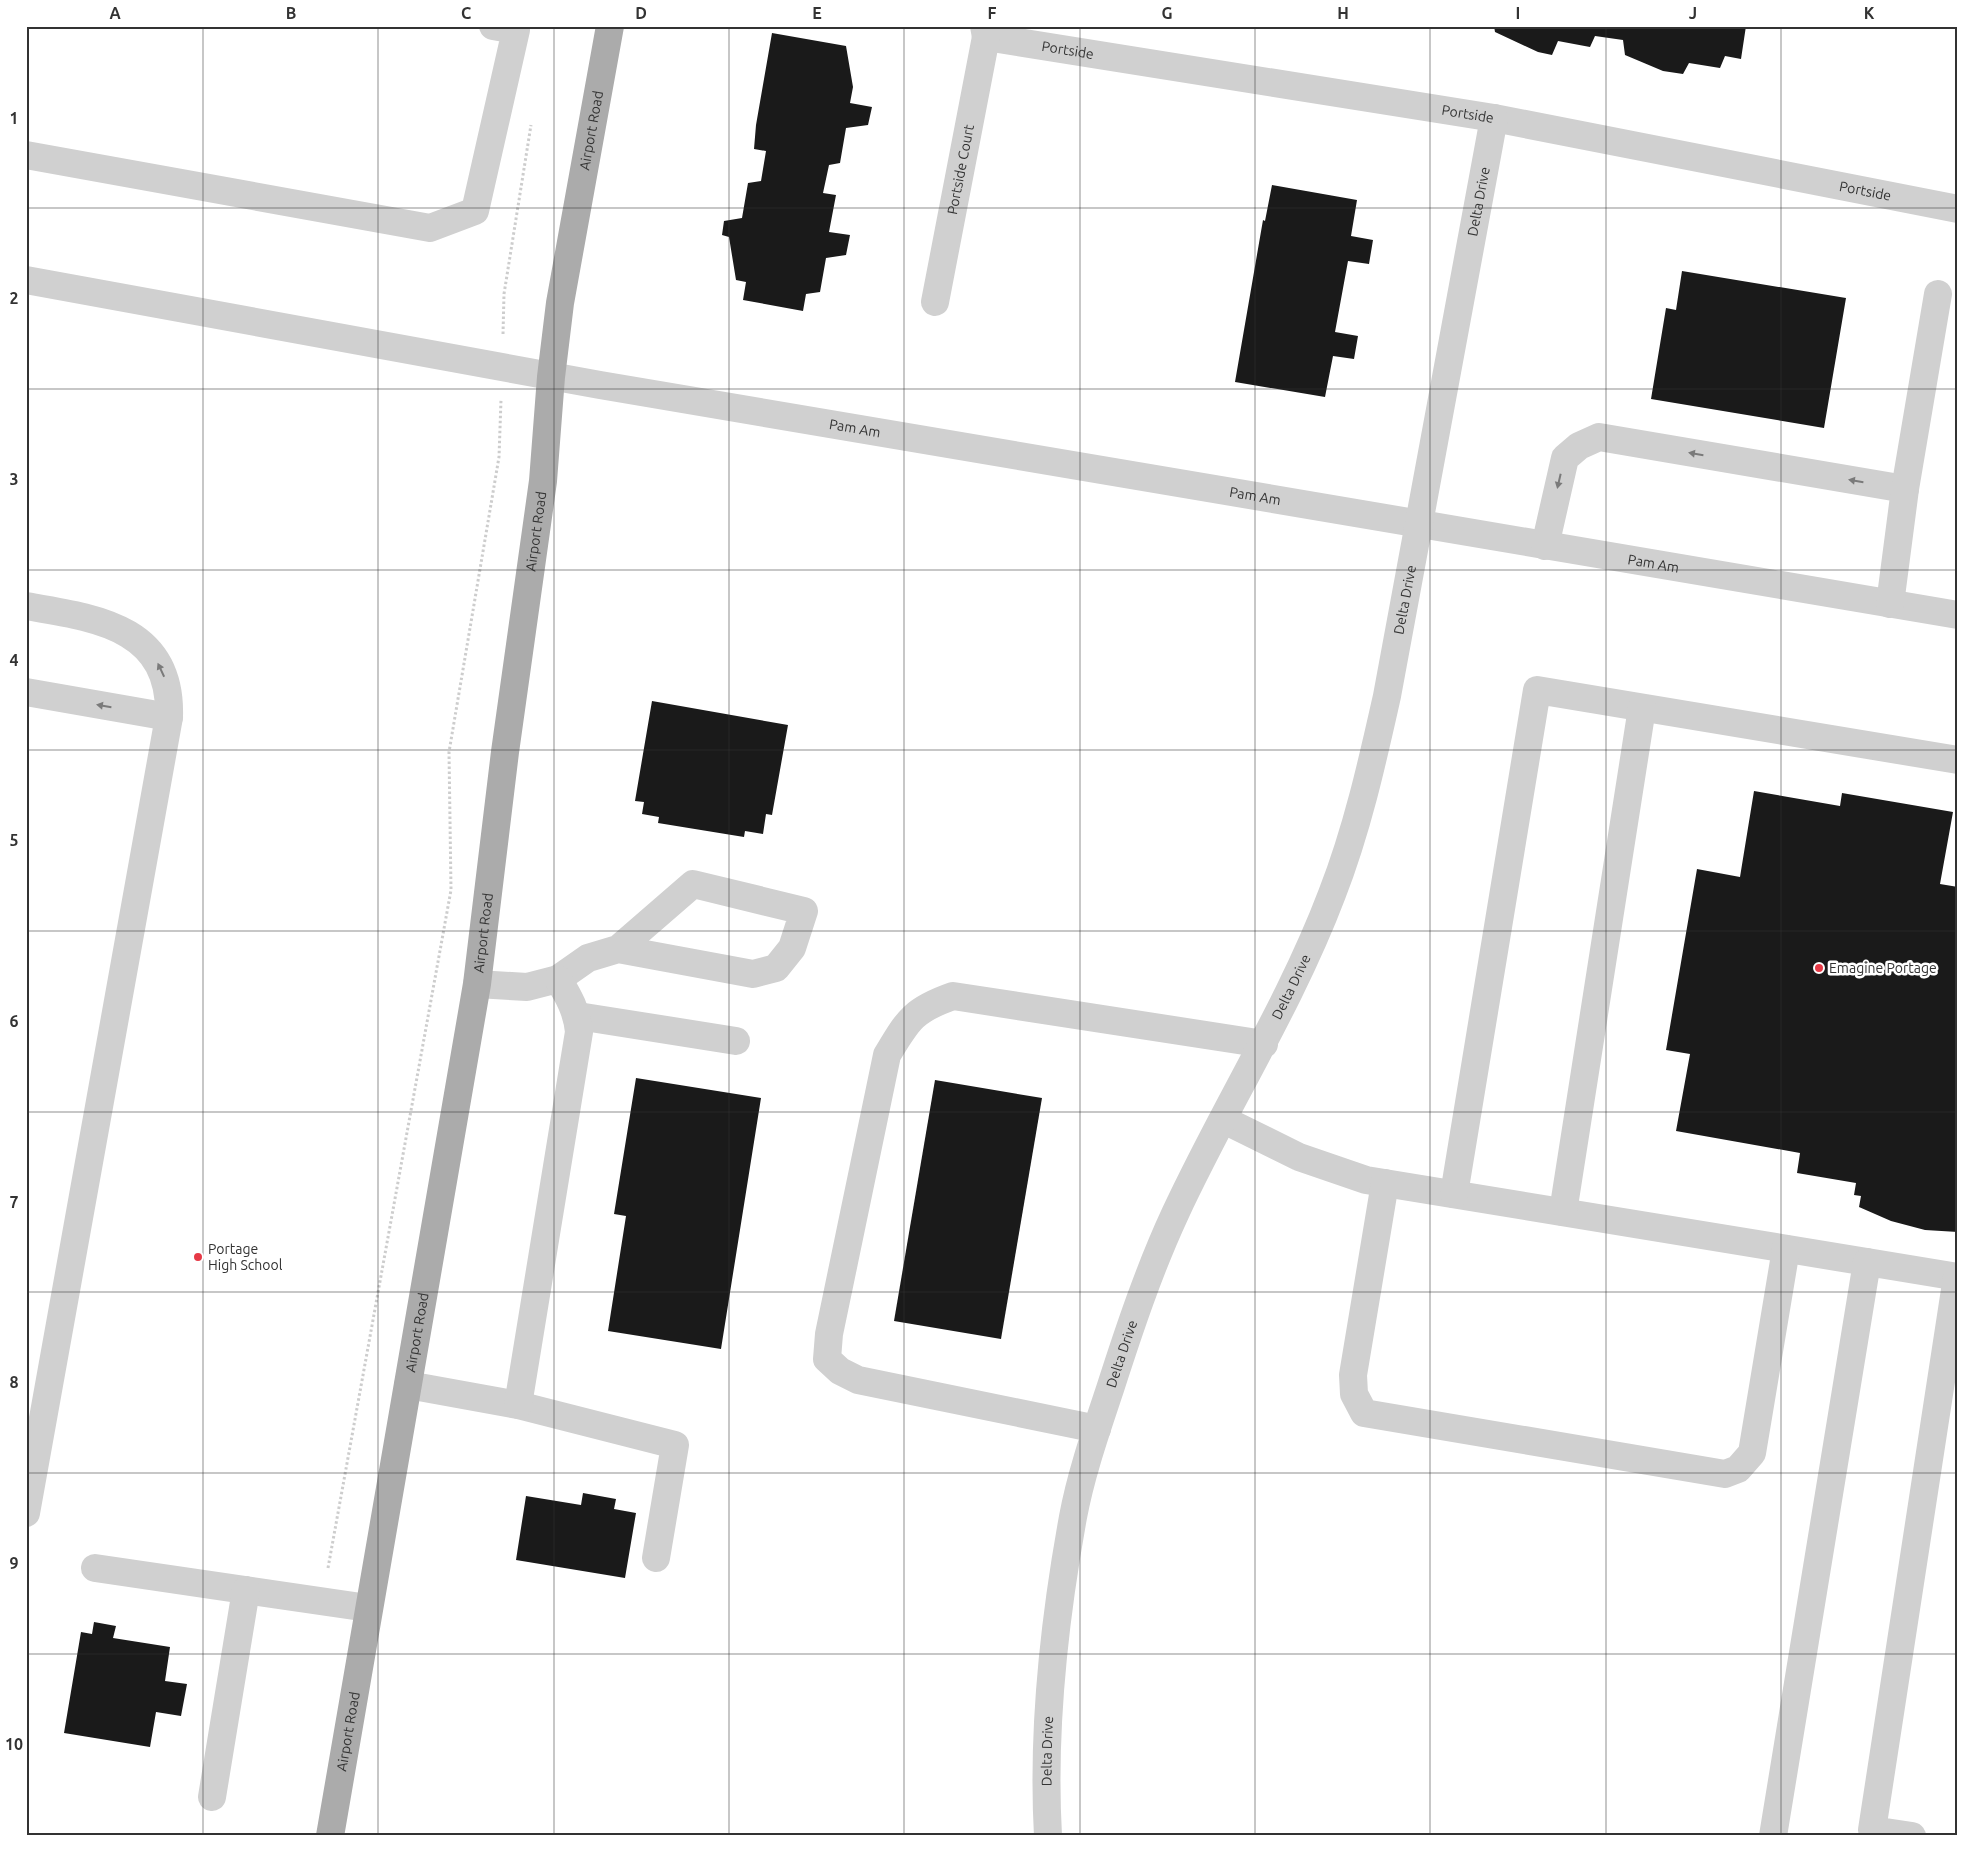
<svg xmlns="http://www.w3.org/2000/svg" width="1984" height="1862" font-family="Ubuntu,sans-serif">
	<rect width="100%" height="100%" fill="#fff"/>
	<g fill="#1a1a1a">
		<polygon points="1494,26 1746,26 1741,59 1725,56 1720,68 1689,63 1683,74 1663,71 1625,55 1623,40 1595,36 1590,47 1558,41 1552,55 1538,52 1495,32"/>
		<polygon points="772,33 846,46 853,87 850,103 872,107 868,125 846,128 840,163 829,165 823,193 836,195 829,232 850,235 846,255 826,258 820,292 806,294 803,311 743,300 746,282 736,280 729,237 722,235 724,221 742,218 748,183 761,181 766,151 754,149 756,125"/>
		<polygon points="1272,185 1357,200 1351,236 1373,240 1369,264 1348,261 1335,332 1358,336 1354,359 1333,356 1325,397 1235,382 1263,220 1265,221"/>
		<polygon points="1682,271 1846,298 1824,428 1651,399 1666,308 1676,310"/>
		<polygon points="652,701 788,725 772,815 766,814 763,834 745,831 744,837 658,823 659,817 642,814 644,802 635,801"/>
		<polygon points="1754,791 1840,806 1842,793 1953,812 1940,884 1958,887 1958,1232 1925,1230 1891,1221 1859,1207 1861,1196 1854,1195 1856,1183 1797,1173 1800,1153 1676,1131 1690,1054 1666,1050 1697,869 1740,877"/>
		<polygon points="636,1078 761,1098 721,1349 608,1331 626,1216 614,1214"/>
		<polygon points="935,1080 1042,1098 1001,1339 894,1321"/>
		<polygon points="583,1493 616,1499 614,1509 636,1513 625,1578 516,1560 526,1496 581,1505"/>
		<polygon points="94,1622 116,1626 113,1638 170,1647 165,1681 187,1684 181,1716 156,1712 150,1747 64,1733 81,1632 92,1634"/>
	</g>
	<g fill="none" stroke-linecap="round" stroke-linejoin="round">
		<g stroke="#cdcdcd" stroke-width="3" stroke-dasharray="2.5 2.5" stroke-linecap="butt">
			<polyline points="503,334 504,294 531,125"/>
			<polyline points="328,1568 451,890 449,752 499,457 501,400"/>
		</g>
		<g stroke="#d0d0d0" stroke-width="28">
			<path id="s1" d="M984,26l2,11 508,81 464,91"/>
			<polyline points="26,155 430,228 475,211 516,30 493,26"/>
			<path id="s2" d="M26,280l574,105 1358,230"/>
			<path id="s3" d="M935,302l51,-265"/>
			<polyline points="1545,546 1565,458 1579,446 1599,437 1905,489"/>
			<polyline points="1890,604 1905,489 1938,294"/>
			<path d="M26,606c70,12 146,21 143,111l-143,796"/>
			<polyline points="26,692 169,717"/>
			<polyline points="477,984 527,987 558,979 588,958 618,949 693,884 804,911 792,948 776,968 753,974 618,949"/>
			<polyline points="578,1016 736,1041"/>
			<polyline points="1224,1120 1299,1157 1366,1180 1867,1262"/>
			<polyline points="1385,1183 1353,1375 1354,1394 1364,1413 1725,1474 1738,1469 1752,1453 1786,1249"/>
			<polyline points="1454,1194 1537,690 1958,760"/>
			<polyline points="1563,1212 1642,708"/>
			<polyline points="408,1385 518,1405 675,1445 656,1558"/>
			<path d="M518,1405l61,-373c-2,-21 -10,-35 -21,-53"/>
			<path d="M1097,1429l-239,-49 -18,-9 -13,-12 2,-25 58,-279c21,-35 26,-45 66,-59l311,48"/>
			<polyline points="95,1568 368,1608"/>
			<polyline points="212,1797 246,1590"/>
			<path id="s4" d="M1048,1836c-6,-106 6,-215 25,-319 8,-43 23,-86 37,-128 19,-59 39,-119 65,-175 50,-108 115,-209 157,-320 25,-64 40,-131 55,-198l107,-578"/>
			<polyline points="1773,1836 1867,1262 1958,1277"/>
			<polyline points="1912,1836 1872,1830 1957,1277"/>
		</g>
		<path stroke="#ababab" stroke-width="28" id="s5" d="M330,1836l147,-852 28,-232 38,-271 8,-104 9,-74 50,-277"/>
	</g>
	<defs><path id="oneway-solid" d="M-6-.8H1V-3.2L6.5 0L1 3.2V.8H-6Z" transform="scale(1.25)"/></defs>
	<g fill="#7a7a7a">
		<use href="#oneway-solid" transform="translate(1696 454) rotate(-170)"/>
		<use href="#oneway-solid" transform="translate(1559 481) rotate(103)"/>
		<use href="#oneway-solid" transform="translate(1856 481) rotate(-170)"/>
		<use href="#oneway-solid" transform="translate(161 670) rotate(-115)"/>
		<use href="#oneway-solid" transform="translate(104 706) rotate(-170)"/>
	</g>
	<path fill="none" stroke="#333" stroke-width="1" stroke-opacity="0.55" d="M203,26v1810M378,26v1810M554,26v1810M729,26v1810M904,26v1810M1080,26v1810M1255,26v1810M1430,26v1810M1606,26v1810M1781,26v1810M26,208h1932M26,389h1932M26,570h1932M26,750h1932M26,931h1932M26,1112h1932M26,1292h1932M26,1473h1932M26,1654h1932"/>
	<g fill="#e63946" stroke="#fff" stroke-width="2">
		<circle cx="1819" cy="968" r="5"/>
		<circle cx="198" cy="1257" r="5"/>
	</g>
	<g text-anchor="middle" stroke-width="5" stroke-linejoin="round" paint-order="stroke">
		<g font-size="14" fill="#333" stroke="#fff">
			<text dy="5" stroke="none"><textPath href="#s1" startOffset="94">Portside</textPath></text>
			<text dy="5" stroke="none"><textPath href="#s1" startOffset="499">Portside</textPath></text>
			<text dy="5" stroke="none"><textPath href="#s5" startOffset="1726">Airport Road</textPath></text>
			<text dy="5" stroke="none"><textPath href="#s3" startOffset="135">Portside Court</textPath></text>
			<text dy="5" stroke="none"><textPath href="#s1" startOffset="904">Portside</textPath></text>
			<text dy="5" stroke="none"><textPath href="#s4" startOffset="1706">Delta Drive</textPath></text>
			<text dy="5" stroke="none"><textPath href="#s2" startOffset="842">Pam Am</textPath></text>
			<text dy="5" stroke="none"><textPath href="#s2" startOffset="1248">Pam Am</textPath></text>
			<text dy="5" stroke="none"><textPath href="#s5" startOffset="1321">Airport Road</textPath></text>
			<text dy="5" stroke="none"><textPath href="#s2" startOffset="1652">Pam Am</textPath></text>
			<text dy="5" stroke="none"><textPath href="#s4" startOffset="1301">Delta Drive</textPath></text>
			<text dy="5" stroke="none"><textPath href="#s5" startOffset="916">Airport Road</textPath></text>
			<text dy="5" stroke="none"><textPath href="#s4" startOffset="896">Delta Drive</textPath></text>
			<text dy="5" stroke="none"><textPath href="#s5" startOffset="511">Airport Road</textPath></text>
			<text dy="5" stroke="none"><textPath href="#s4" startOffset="491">Delta Drive</textPath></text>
			<text dy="5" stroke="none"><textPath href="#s5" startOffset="106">Airport Road</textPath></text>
			<text dy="5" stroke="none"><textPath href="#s4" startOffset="85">Delta Drive</textPath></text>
		</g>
		<g font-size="14" fill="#333" stroke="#fff" text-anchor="start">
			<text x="1829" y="973">Emagine Portage</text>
			<text x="208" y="1254">Portage<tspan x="208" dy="16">High School</tspan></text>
		</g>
	</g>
	<rect width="1984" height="1862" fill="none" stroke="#ffffff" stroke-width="55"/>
	<rect x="28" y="28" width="1928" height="1806" fill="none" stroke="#333" stroke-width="2"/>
	<g font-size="16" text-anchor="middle" font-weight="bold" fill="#333">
		<text x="115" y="19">A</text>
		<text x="291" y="19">B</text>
		<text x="466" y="19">C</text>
		<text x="641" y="19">D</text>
		<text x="817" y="19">E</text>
		<text x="992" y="19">F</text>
		<text x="1167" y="19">G</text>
		<text x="1343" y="19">H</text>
		<text x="1518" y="19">I</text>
		<text x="1693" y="19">J</text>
		<text x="1869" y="19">K</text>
		<text x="14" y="124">1</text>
		<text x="14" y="304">2</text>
		<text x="14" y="485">3</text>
		<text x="14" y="666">4</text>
		<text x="14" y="846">5</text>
		<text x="14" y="1027">6</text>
		<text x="14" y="1208">7</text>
		<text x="14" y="1388">8</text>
		<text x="14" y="1569">9</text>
		<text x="14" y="1750">10</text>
	</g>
</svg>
